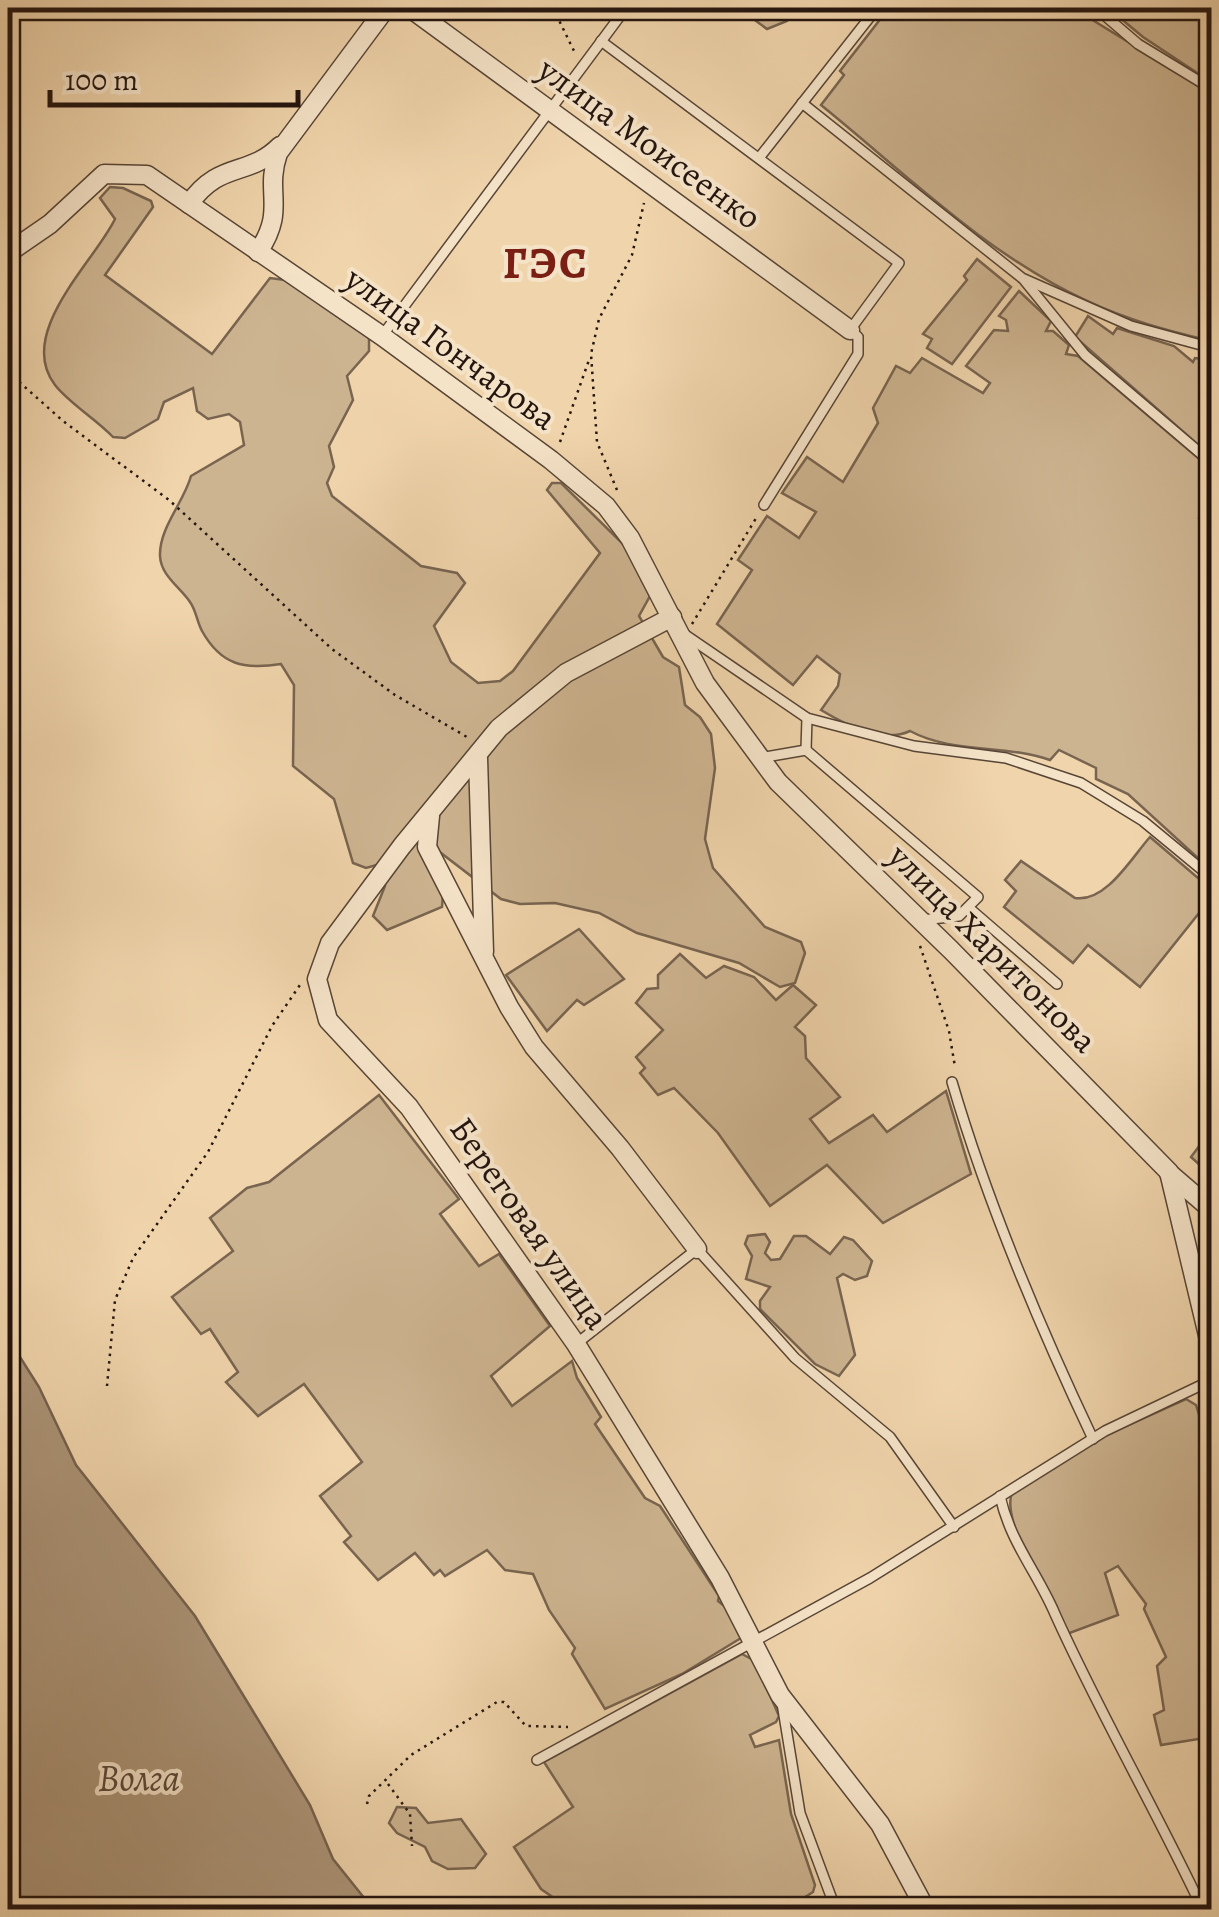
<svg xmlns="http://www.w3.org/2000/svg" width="1219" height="1917" font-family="Alegreya,serif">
	<rect width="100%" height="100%" fill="#f0d4ab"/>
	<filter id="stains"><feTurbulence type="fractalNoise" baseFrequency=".002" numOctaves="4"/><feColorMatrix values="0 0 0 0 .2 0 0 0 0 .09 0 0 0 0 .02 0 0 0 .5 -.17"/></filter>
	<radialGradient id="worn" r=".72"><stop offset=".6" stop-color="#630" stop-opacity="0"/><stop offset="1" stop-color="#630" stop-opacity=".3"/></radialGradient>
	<g fill="#cdb490" stroke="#786450" stroke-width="2.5">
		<polygon points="738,8 798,8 787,21 767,29"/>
		<path d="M889,8h184l138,85v248c-42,-10 -84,-21 -124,-40 -100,-46 -182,-128 -266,-196l23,-30 -4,-4z"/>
		<polygon points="1108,8 1211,8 1211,82 1143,37"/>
		<path d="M110,187l13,1 28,13 2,6 -48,68 107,79 58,-76 15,2 84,56v15l-22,25 6,24 -24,46 5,21 -7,16 5,13 89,70 36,7 8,10 -31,43 17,36 27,21 22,-2 13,-10 87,-118 -53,-63 5,-7h9l63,62 26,51 -11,20 24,41 16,10 6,38 15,12 11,17 4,34 -10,71 8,29 52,59 36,15 4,11 -10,30 -15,4 -41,-24 -102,-30 -38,-20 -44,-10 -35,1 -19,-5 -64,-49 7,29 -2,28 -55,23 -14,-14 12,-30 -1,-23 -18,5 -13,-5 -19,-64 -41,-33 1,-81 -13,-21c-37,6 -60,1 -79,-33 -5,-9 -6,-21 -12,-29 -10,-15 -29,-26 -30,-46 -1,-28 24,-54 31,-80l53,-31 -4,-23 -11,-8 -21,5 -11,-8 -4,-23 -29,14 -6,17 -33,19 -12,-1c-17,-18 -43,-33 -58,-52 -40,-52 40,-124 60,-166l-15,-21z"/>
		<polygon points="977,259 1011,287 952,364 927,348 932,339 923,334 967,280 964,276"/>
		<path d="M1019,291l32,30 -5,10h7l16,14 -3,9 12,2 133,113v25l-12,24 9,6 4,-6 -1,352 -83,-76 -32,-15v-11l-37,-18 -9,10c-46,-16 -97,-6 -140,-29 -28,13 -64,-6 -89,-21l17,-24 2,-12 -23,-18 -24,29 -76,-61 35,-54 -14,-10 29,-44 32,22 17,-26 -34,-19 25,-36 36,25 35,-59 -5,-15 23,-42 14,7 12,-15 61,35 7,-10 -24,-17 28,-36 14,1 -2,-11 -7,-4z"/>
		<polygon points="1088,316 1113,334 1117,328 1174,346 1193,362 1195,358 1211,360 1211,456 1075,337"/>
		<path d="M1150,837l61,52v9l-71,89 -52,-42 -15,18 -69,-56 12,-16 -11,-11 16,-19 54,37c31,5 57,-41 75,-61z"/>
		<polygon points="579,929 624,979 584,1005 577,1000 547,1031 506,975"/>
		<polygon points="680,954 706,978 724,966 754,977 776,1000 793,985 816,1005 795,1027 805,1036 806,1058 840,1097 810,1119 829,1143 873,1115 887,1132 946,1091 971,1174 883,1223 827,1165 770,1206 718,1133 674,1088 658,1095 640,1073 645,1068 636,1057 663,1030 636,1003 647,989 658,988 658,975"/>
		<polygon points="379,1095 459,1199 440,1214 479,1266 499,1254 550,1326 491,1376 512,1406 572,1361 577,1378 601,1417 595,1424 645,1498 660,1506 719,1596 718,1601 728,1609 741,1638 682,1674 605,1709 572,1654 575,1648 549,1610 533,1574 505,1570 487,1550 445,1576 440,1570 434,1575 415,1553 378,1580 344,1542 351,1536 320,1496 362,1462 304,1384 258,1416 226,1382 238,1372 210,1329 201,1334 172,1297 233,1251 210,1218 247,1188 269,1182"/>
		<polygon points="1211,1130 1211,1175 1191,1157"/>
		<polygon points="765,1234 770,1242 765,1253 771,1260 780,1259 794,1236 806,1236 830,1254 844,1237 853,1240 872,1261 867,1276 855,1280 843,1274 837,1278 855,1355 839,1376 815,1364 760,1309 760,1301 770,1287 746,1279 752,1256 745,1244 748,1236"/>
		<path d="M1186,1399l10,6 15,49v283l-50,8 -7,-30 10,-5 -7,-44 9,-9 -22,-48 2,-5 -28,-38 -13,7 13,42 -51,19c-14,-28 -67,-113 -55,-141l96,-59z"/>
		<polygon points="742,1654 755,1661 779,1716 776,1722 750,1735 755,1747 779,1740 791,1814 815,1885 813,1892 786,1909 570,1909 541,1889 514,1847 573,1807 544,1762"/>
		<polygon points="397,1807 416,1808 428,1823 461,1819 486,1854 475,1868 448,1869 432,1861 425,1847 397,1833 389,1823"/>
	</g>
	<polygon fill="#ab9376" stroke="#75614d" stroke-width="2.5" points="8,1338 39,1387 76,1465 195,1616 310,1805 333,1859 373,1909 8,1909"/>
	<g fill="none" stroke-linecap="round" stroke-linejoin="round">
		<g stroke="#574536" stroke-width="12">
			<g id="service">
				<polyline points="1096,8 1138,44 1212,89"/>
				<polyline points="601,41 899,263 850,330 858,337 858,354 764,505"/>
				<polyline points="802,103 1022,278 1131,326 1212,348"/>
				<polyline points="759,158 877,8"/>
				<polyline points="1024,280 1085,355 1212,463"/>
				<polyline points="382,336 626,8"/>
				<polyline points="684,634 807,718 914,746 1006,758 1081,783 1143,821 1212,878"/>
				<polyline points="806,750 807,718"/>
				<polyline points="760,758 806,750 978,897 959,916 922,920"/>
				<polyline points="969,908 1057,984"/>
				<path d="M952,1082c36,123 86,241 141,357"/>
				<polyline points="576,1344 697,1249 795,1358 890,1437 954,1527"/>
				<path d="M1000,1496c10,46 37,76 55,118 45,100 101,196 148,296"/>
				<polyline points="782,1703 800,1813 836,1910"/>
				<polyline points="537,1760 870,1578 1105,1431 1212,1380"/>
			</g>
		</g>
		<g stroke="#574536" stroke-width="21">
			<g id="minor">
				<polyline points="410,8 850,330"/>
				<path d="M189,204c31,-44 59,-26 91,-58"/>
				<path d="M258,252c29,-43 6,-58 20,-99l108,-145"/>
				<polyline points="8,253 50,224 104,174 147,175 382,336 551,460 606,506 630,538 705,683 778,782 951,950 1169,1172 1212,1352"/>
				<polyline points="672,617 566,673 499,728 402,846 330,943 317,979 328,1020 409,1107 576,1344 720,1578 780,1695 880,1824 926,1910"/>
				<polyline points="478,758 484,952"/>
				<polyline points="430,816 427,847 509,1007 534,1047 620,1148 697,1249"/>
				<polyline points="1169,1173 1212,1210"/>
				<polyline points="1209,1910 1212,1900"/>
			</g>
		</g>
		<g stroke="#24150f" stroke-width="2.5" stroke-dasharray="2.5 5" stroke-linecap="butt">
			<polyline points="553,8 575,53"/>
			<polyline points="8,372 63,421 169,500 332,649 395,695 467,737"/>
			<polyline points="560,442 589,360"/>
			<polyline points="617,490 597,442 591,354 599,319 632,255 644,203"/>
			<polyline points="692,624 758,515"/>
			<polyline points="920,946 949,1031 955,1067"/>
			<polyline points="107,1386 115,1300 133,1258 208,1152 272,1026 300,985"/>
			<polyline points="388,1784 410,1814 412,1846"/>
			<polyline points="367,1804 369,1796 411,1755 497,1702 504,1702 526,1726 568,1727"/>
		</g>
		<use href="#service" stroke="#f5e3c8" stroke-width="9"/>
		<use href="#minor" stroke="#f5e3c8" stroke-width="18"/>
	</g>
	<g text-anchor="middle" stroke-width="8" stroke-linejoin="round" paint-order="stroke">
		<g font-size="35" fill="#24150f" stroke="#f5e3c8">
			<text transform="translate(650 143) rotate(36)" y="12">улица Моисеенко</text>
			<text transform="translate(451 348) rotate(36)" y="12">улица Гончарова</text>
			<text transform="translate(993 948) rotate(45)" y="12">улица Харитонова</text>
			<text transform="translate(530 1223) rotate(55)" y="12">Береговая улица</text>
		</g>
		<g font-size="38" font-style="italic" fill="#5a4738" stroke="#f5e3c8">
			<text x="139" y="1791">Волга</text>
		</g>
		<g font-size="45" font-weight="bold" letter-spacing="2.5" fill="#7a1f14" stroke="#f5e3c8">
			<text x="546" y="278">ГЭС</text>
		</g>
	</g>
	<rect width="1219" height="1917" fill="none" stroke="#f0d4ab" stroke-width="40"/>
	<rect x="10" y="10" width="1199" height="1897" fill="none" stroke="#24150f" stroke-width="5"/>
	<rect x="20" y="20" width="1179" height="1877" fill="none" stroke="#24150f" stroke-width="2.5"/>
	<path d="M50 90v15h248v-15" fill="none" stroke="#24150f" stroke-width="5"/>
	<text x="65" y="90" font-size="30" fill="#24150f" stroke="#f5e3c8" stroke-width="8" paint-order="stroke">100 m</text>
	<rect width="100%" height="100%" filter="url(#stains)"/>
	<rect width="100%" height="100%" fill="url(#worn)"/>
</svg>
